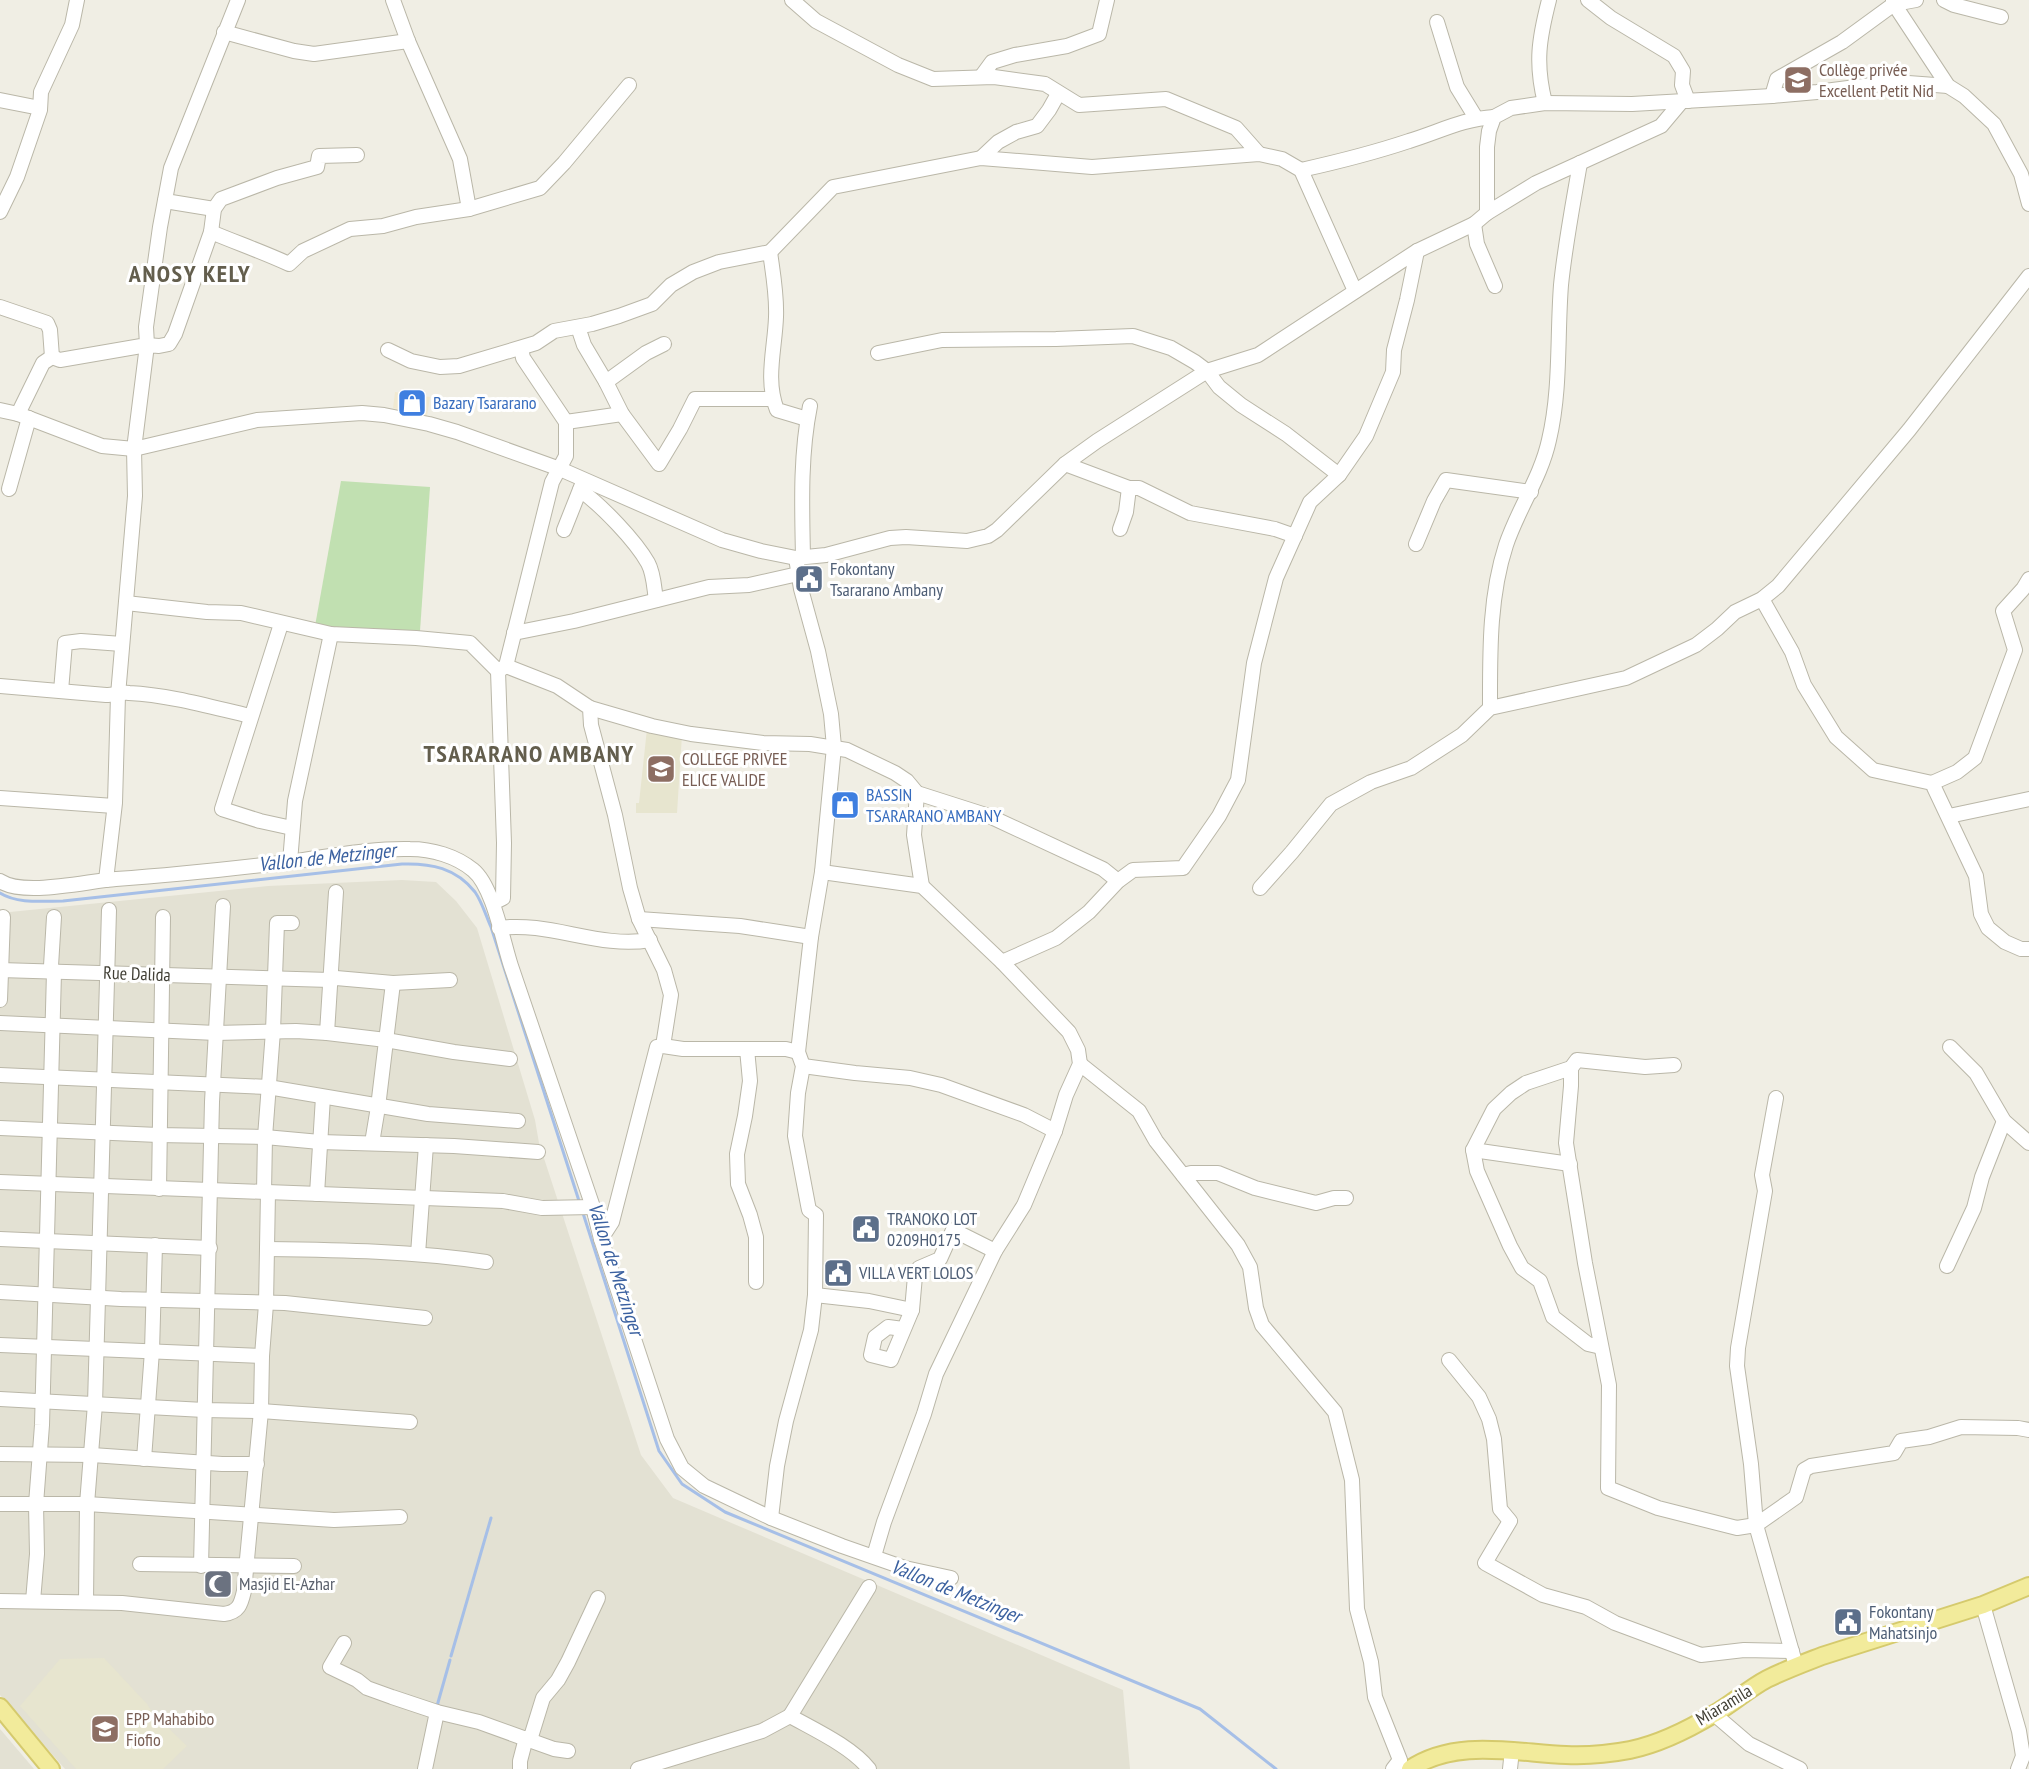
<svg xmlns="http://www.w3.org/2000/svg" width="2029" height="1769" font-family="'PT Sans Narrow',sans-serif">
	<rect width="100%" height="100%" fill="#f0eee4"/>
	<g fill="#e3e1d3">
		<polygon points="402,880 436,882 456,901 477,928 535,1120 539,1143 641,1455 673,1498 1123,1690 1130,1769 65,1769 0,1695 0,913 268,886"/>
		<polygon points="0,1729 34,1769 0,1769"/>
	</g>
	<polygon fill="#f0e9d1" points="395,392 430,397 427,416 393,408"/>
	<g fill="#e7e5cf">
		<polygon points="647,729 682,735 677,813 636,813 636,803 639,803"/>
		<polygon points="104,1658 147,1704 152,1712 187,1746 163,1769 76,1769 20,1706 60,1659"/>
	</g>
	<polygon fill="#c1e0b1" points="341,481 430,487 420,631 315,626"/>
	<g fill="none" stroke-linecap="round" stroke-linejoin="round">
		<g stroke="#a6bfe7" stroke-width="3">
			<path d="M0,893c17,11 43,8 63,8l339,-37c29,-1 54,4 73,28 7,10 11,24 16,35l89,277"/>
			<polyline points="582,1210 659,1451 682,1484 725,1512 1200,1709 1276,1769"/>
			<polyline points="451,1656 491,1518"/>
			<polyline points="437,1706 450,1660"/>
		</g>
		<g stroke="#bab7a8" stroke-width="16">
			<g id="minor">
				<polyline points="393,0 408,41 460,159 469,209"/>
				<polyline points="792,0 816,21 898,65 933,79 994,77 1045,84 1079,105 1166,99 1236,128 1259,154"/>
				<polyline points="1588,0 1611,18 1674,56 1683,71 1682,85 1688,101"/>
				<polyline points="1893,0 1894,4 1948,86 1964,96 1994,124 2021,174 2029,204"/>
				<polyline points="1944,0 1954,5 2001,17"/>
				<polyline points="1437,22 1457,87 1476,118"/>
				<polyline points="224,32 294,51 314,54 408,41"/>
				<polyline points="981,77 992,62 1015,55 1067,46 1099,34 1107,0"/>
				<polyline points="1772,96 1777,79 1842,42 1894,4 1916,0"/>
				<polyline points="0,100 40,108"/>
				<path d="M1545,103c-10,-40 -6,-64 4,-103"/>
				<polyline points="981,158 998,142 1016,132 1037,126 1049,110 1058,94"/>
				<path d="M1301,170c36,-8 72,-17 108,-29 30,-9 53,-22 85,-24"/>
				<polyline points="165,201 214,209"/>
				<polyline points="0,212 17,177 40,110 41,92 72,25 77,0"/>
				<polyline points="1487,213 1536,183 1661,126 1682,101"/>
				<polyline points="1474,224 1477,244 1495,286"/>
				<path d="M211,232c26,11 52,20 78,32l14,-13 47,-22 33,-3 33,-9 53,-8 71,-21 24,-25 65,-78"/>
				<path d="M770,252c3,22 7,43 6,65 -1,31 -11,63 1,93l30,9"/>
				<polyline points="0,307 47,323 50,330 52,357"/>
				<polyline points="578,327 584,345 606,382 622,414 659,464 680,429 695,399 772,399"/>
				<polyline points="388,350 411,361 440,367 459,366 536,343 554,331 592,324 619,316 652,304 671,285 693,272 719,262 770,252 833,187 981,158 1092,167 1259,154 1282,159 1301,170 1355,291"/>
				<polyline points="878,353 942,340 1056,339 1133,336 1171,348 1195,362 1207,371 1219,387 1241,405 1286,434 1339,475"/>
				<polyline points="52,357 60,360 147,345 146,327 160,227 171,168 238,0"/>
				<polyline points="606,382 646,353 664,344"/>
				<polyline points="0,410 18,414 102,446 134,449 257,420 362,413 384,415 429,424 457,432 560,469 722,540 761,551 796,558 826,555 890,538 906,537 967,541 988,536 997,530 1065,464 1097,441 1207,371 1258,355 1417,251 1474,224 1487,213 1487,147 1489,131 1494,117 1511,108 1545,103 1632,104 1772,96 1817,92 1895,82 1948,86"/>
				<polyline points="18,414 43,363 52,357"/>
				<polyline points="566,422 622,414"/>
				<polyline points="1065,464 1129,488 1139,488 1190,513 1275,529 1295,536"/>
				<polyline points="9,489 29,418"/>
				<path d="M580,490c21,15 55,50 68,73 6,11 6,25 8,37"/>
				<polyline points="1120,529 1126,512 1129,488"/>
				<polyline points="564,530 583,482"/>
				<polyline points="1416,544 1434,501 1446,480 1531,492"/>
				<path d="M803,557c-1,-50 -3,-101 7,-151"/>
				<polyline points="1762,599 1792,652 1804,685 1836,737 1873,770 1932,783 1976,876 1981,914 1988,928 2005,942 2021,949 2029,949"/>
				<polyline points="126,603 207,612 241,613 331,634 416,638 470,643 498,671 506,666 552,482 566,456 566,422 523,358 521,348"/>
				<polyline points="281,624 222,809 260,821 292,828"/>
				<polyline points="514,633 574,621 709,587 749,585 798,574"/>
				<polyline points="506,666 557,686 590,708 591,725 615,815 630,888 639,919 664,970 671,995 663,1046 657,1047 612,1222 601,1239"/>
				<path d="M0,686l106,9c8,0 16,-3 23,-2 41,2 82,14 121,23"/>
				<polyline points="61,691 65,643 81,641 122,644"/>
				<polyline points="590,708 652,726 691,734 763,743 810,744 847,750 895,773 907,781 917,793 989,816 1103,869 1118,881"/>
				<path d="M1490,708c0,-55 -1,-111 16,-163 12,-36 35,-68 43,-105 12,-51 8,-103 12,-155 4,-40 12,-81 19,-122"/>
				<polyline points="1932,783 1957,772 1975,758 2015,650 2003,611 2023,589 2029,579"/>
				<polyline points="917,793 914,835 922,886"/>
				<polyline points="0,798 114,806"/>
				<polyline points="1949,816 2029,799"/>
				<polyline points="290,862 295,801 331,634"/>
				<polyline points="822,872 922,886 1002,962 1069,1032 1078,1050 1080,1064 1066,1095 1055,1131 1024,1205 995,1251 936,1374 924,1414 884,1522 874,1556"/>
				<polyline points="106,880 115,803 118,695 135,496 134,449 147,345 159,346 169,344 175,334 211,232 214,209 221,199 277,178 317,167 319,156 357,155"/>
				<path d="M0,881c24,16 87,0 116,-2 57,-4 114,-10 172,-17 40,-5 81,-14 122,-13 22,0 46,7 63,21 20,16 30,72 38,96 28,81 55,161 82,241l8,32 66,200 15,29 22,18 67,32 71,28 63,22 46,10"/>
				<polyline points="1260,888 1292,852 1331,804 1371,782 1411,768 1462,735 1490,708 1626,678 1696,645 1717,629 1735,612 1762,599 1778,586 1909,430 2029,276"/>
				<polyline points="493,903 503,898 504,843 498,671"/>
				<polyline points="639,919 740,926 811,937"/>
				<path d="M499,928c51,-7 100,21 151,12"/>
				<polyline points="1002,962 1056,938 1089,912 1118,881 1133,870 1183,868 1219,816 1238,780 1254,663 1276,578 1310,502 1339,475 1366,436 1393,372 1394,350 1407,300 1417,251"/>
				<polyline points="0,970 330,980 336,978 393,983 450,980"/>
				<polyline points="0,1000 3,917"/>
				<polyline points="0,1023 216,1033 296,1031 327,1033 386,1040 454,1052 510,1059"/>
				<polyline points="327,1033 336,892"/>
				<polyline points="663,1046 683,1049 786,1049 798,1052"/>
				<polyline points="1950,1047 1976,1073 2004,1121 2029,1143"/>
				<polyline points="747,1049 750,1081 745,1116 737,1154 738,1184 750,1215 756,1237 756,1282"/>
				<polyline points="1080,1064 1139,1111 1156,1141 1238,1245 1250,1267 1256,1308 1262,1325 1335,1412 1352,1480 1357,1609 1371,1662 1375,1697 1400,1760 1393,1769"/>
				<polyline points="803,1066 855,1073 910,1078 941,1085 1024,1115 1055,1131"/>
				<polyline points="1571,1068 1571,1086 1566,1143 1585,1263 1609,1385 1608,1488 1658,1508 1737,1528 1756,1525 1796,1497 1804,1470 1811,1466 1894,1453 1901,1441 1929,1437 1961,1427 2018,1428 2029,1430"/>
				<polyline points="0,1075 268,1087 428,1114 518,1121"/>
				<polyline points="1776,1098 1762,1175 1765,1191 1738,1348 1737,1366 1751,1464 1756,1525 1796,1666"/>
				<polyline points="0,1128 158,1135 265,1137 320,1142 454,1146 538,1152"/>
				<polyline points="372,1143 378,1107 393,983"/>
				<polyline points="1473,1150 1570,1164"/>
				<polyline points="1183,1175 1191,1173 1218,1173 1255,1188 1316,1203 1334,1198 1346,1198"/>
				<polyline points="0,1182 503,1201 542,1208 593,1207"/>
				<polyline points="159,1189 163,917"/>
				<polyline points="264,1192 265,1137 273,1031 277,923 292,923"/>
				<polyline points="317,1194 323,1097"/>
				<polyline points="0,1239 210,1248"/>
				<path d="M267,1249c73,1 146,2 219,13"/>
				<polyline points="418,1254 426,1145"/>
				<polyline points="1947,1266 1974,1208 1982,1177 2004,1121"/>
				<polyline points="0,1292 121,1299 285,1303 425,1318"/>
				<polyline points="815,1295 869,1301 912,1310"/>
				<polyline points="903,1329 888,1327 875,1337 871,1355 891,1360 912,1310 915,1276 919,1268 940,1259 953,1230 995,1251"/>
				<polyline points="0,1345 262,1356"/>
				<polyline points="1601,1347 1588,1344 1553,1317 1540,1281 1522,1268 1510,1246 1477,1171 1473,1150 1494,1109 1511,1093 1526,1083 1571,1068 1577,1060 1645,1067 1674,1065"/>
				<polyline points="1449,1360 1479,1397 1489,1419 1494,1439 1500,1509 1510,1521 1485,1563 1543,1595 1586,1607 1615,1623 1701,1655 1744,1650 1792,1651"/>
				<polyline points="0,1399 204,1410 261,1411 410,1422"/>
				<polyline points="0,1454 92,1455 222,1464 257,1464"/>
				<polyline points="144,1459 152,1351 155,1245"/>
				<polyline points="0,1504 87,1504 334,1520 400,1517"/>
				<polyline points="771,1518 777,1466 786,1421 811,1330 815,1295 816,1215 809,1210 808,1205 795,1136 798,1093 803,1066 798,1052 811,937 822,872 834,747 831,714 818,651 801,589 796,558"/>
				<polyline points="140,1564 294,1566"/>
				<polyline points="201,1566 212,1102 223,906"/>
				<path d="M0,1601l122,2 102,11c15,-2 17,-10 20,-23l17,-180 1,-55 4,-52 2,-112"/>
				<polyline points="33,1601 37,1554 36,1504 42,1425 54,972 51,966 54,917"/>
				<polyline points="86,1602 87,1504 95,1404 109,910"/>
				<polyline points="1983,1605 2019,1731 2023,1756 2018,1769"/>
				<polyline points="344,1643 330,1667 357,1680 367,1688 392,1697 437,1712 479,1722 554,1749 568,1751"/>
				<polyline points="1714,1714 1749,1744 1800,1769"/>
				<polyline points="790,1716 869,1587"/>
				<polyline points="530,1740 543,1698 558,1680 568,1662 598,1598"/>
				<polyline points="425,1769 437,1712"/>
				<polyline points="520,1769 520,1761 526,1738"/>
				<path d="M638,1769l124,-38 28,-15c25,14 62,31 79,53"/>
				<polyline points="1510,1769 1512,1750"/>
			</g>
		</g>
		<g stroke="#d5ca6d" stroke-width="20">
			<g id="major">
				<polyline points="0,1707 51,1769"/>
				<path d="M1410,1769c46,-31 105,-16 156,-14 22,1 43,-1 64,-5 29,-6 59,-21 84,-36 18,-10 34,-25 53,-35 18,-9 37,-16 55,-23l161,-51 46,-19"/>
			</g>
		</g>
		<use href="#minor" stroke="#fff" stroke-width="14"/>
		<use href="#major" stroke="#f2eb9b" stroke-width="16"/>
	</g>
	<defs>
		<g id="school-square" transform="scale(1.5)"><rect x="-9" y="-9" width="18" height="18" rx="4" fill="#8d6e63" stroke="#fff"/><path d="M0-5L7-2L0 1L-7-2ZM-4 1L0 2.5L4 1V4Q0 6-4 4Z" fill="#fff"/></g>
		<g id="shop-square" transform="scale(1.5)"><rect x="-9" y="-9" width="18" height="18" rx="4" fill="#3f7fe0" stroke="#fff"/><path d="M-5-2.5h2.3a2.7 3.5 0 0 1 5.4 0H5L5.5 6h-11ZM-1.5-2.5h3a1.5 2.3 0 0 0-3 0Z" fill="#fff"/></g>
		<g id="civic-square" transform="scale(1.5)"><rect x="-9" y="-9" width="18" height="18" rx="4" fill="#5c6f8a" stroke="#fff"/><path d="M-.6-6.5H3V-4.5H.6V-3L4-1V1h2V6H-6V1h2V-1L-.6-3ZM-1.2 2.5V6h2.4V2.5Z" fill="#fff"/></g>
		<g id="mosque-square" transform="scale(1.5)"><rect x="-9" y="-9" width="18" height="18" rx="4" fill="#6b7280" stroke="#fff"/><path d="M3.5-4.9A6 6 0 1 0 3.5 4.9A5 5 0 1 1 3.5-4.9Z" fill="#fff"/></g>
	</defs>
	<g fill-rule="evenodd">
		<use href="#school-square" x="1798" y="80"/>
		<use href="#shop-square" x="412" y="403"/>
		<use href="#civic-square" x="809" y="579"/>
		<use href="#school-square" x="661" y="769"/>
		<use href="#shop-square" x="845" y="805"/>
		<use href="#civic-square" x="866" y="1229"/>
		<use href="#civic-square" x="838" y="1273"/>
		<use href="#mosque-square" x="218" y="1584"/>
		<use href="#civic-square" x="1848" y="1622"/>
		<use href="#school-square" x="105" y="1729"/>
	</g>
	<g text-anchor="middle" stroke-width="6" stroke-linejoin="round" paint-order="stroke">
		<g font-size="18" fill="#785e54" stroke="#fff" text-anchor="start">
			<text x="1819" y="76">Collège privée<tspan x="1819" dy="21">Excellent Petit Nid</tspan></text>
			<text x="682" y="765">COLLEGE PRIVEE<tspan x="682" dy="21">ELICE VALIDE</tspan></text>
			<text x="126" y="1725">EPP Mahabibo<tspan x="126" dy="21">Fiofio</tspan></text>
		</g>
		<g font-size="18" fill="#366cbe" stroke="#fff" text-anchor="start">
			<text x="433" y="409">Bazary Tsararano</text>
			<text x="866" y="801">BASSIN<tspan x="866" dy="21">TSARARANO AMBANY</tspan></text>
		</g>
		<g font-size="18" fill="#4e5e75" stroke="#fff" text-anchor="start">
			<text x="830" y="575">Fokontany<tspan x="830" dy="21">Tsararano Ambany</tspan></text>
			<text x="887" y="1225">TRANOKO LOT<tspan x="887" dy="21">0209H0175</tspan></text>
			<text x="859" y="1279">VILLA VERT LOLOS</text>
			<text x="1869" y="1618">Fokontany<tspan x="1869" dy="21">Mahatsinjo</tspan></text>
		</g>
		<g font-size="18" fill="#413f35" stroke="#fff">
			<text transform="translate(137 974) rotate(2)" y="6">Rue Dalida</text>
			<text transform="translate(1724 1705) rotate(-31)" y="6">Miaramila</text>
		</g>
		<g font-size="18" fill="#5b616d" stroke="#fff" text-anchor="start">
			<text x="239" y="1590">Masjid El-Azhar</text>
		</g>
		<g font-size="20" font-style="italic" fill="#3b61a0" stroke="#fff">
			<text transform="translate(327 857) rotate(-6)" y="7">Vallon de Metzinger</text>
			<text transform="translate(616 1269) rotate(72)" y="7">Vallon de Metzinger</text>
			<text transform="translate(956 1591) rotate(22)" y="7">Vallon de Metzinger</text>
		</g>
		<g font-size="24" font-weight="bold" letter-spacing="1.5" fill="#635e4d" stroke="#fff">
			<text x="190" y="282">ANOSY KELY</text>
			<text x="529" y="762">TSARARANO AMBANY</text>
		</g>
	</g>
</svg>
